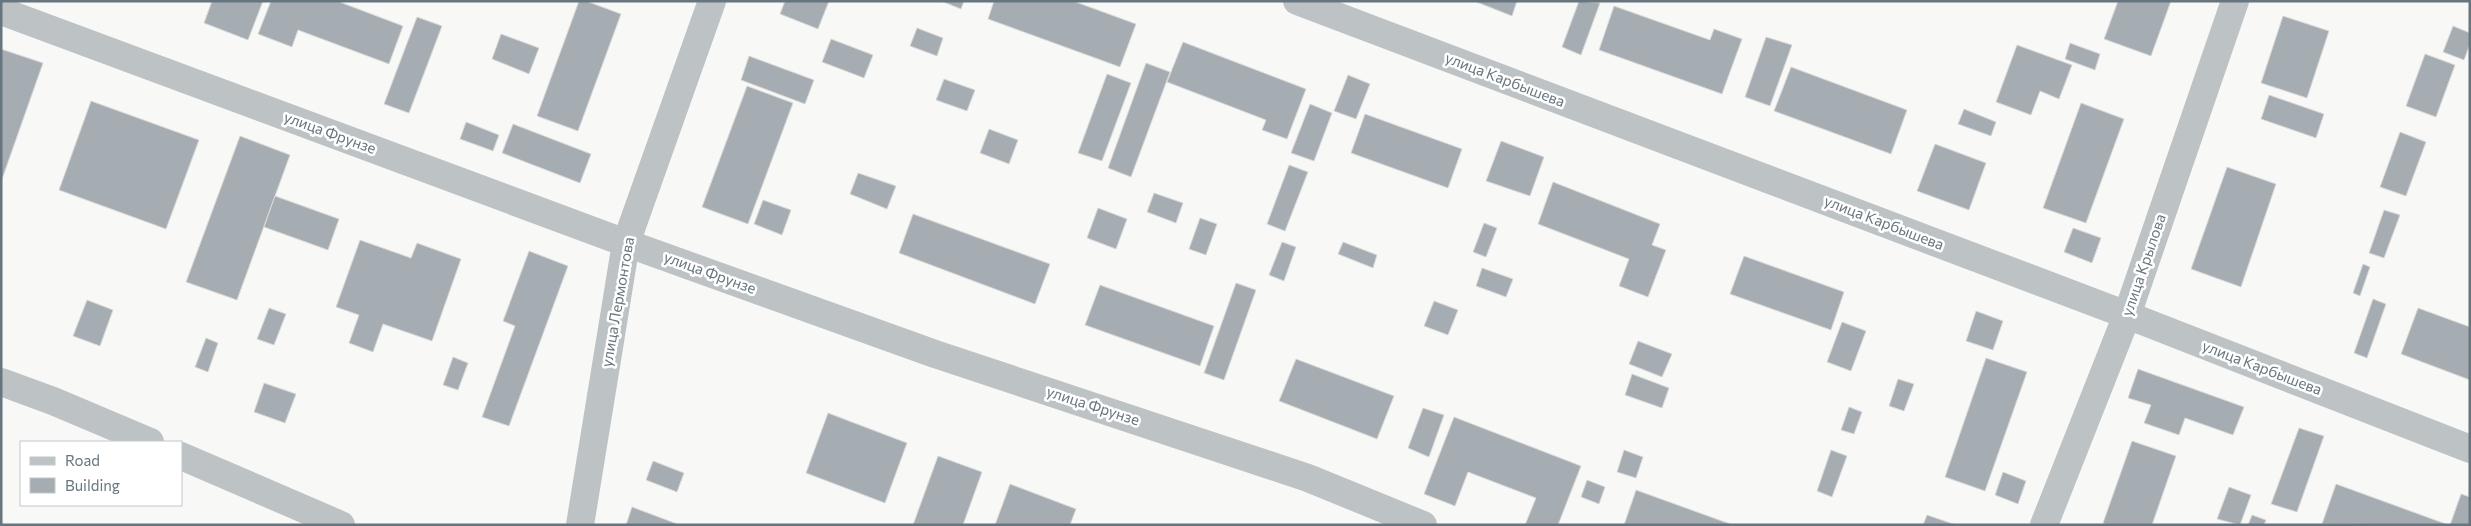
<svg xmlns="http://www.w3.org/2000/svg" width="2471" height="526" font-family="Commissioner,sans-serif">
	<rect width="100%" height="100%" fill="#f8f8f6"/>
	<g fill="#a5adb2" stroke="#dad9d8">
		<polygon points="212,1 263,1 248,40 204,23"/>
		<polygon points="271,1 337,1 403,26 389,64 298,30 292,47 258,34"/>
		<polygon points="579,1 586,1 621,14 578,131 537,116"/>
		<polygon points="785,1 829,1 818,29 780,14"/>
		<polygon points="941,1 964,1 961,9"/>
		<polygon points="994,1 1073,1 1136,24 1120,67 988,19"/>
		<polygon points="1474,1 1517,1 1512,16"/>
		<polygon points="1579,1 1600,3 1581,55 1562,47"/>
		<polygon points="2118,1 2171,1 2151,56 2104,39"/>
		<polygon points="1614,6 1710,40 1714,29 1742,39 1722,94 1599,50"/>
		<polygon points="2283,16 2329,31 2307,98 2261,83"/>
		<polygon points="417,17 442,26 409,113 384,104"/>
		<polygon points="2453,26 2470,33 2470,44 2464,60 2443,52"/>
		<polygon points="917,28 943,38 937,56 910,46"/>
		<polygon points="501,34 539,48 529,74 492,59"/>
		<polygon points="1766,37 1792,45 1770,106 1745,97"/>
		<polygon points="831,39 873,55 864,78 822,62"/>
		<polygon points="1183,42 1306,89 1287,139 1262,130 1266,120 1167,82"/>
		<polygon points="2070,43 2100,54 2095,70 2065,59"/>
		<polygon points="2017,45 2072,65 2059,99 2040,91 2031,115 1996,102"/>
		<polygon points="1,49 43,63 1,182"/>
		<polygon points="2425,54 2455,65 2436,117 2406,106"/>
		<polygon points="749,56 814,80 805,104 741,80"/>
		<polygon points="1146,63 1170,72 1131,177 1108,168"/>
		<polygon points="1791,67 1907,110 1891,154 1774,111"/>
		<polygon points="1107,74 1131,83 1102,161 1078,153"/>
		<polygon points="1348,75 1370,84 1356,119 1334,111"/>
		<polygon points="944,79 975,90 967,111 936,100"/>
		<polygon points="747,86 793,103 748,224 702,207"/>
		<polygon points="2269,95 2324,114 2316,138 2261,119"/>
		<polygon points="91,101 199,140 166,229 59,190"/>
		<polygon points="2081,103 2124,119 2086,223 2043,208"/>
		<polygon points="1310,104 1332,113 1314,161 1291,153"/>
		<polygon points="1964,109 1996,122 1991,136 1958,124"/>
		<polygon points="1365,114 1462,149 1448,188 1351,153"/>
		<polygon points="466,122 499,135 493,151 460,139"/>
		<polygon points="513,124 591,154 580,183 502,153"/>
		<polygon points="989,129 1018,140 1009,164 980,153"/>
		<polygon points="2400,132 2426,142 2406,196 2380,187"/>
		<polygon points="240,136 290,155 237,300 186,282"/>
		<polygon points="1501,141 1544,157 1530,196 1486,181"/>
		<polygon points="1935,144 1986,163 1969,210 1917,191"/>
		<polygon points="1289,165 1308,172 1285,231 1267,224"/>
		<polygon points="2227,167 2276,184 2241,287 2191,269"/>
		<polygon points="858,173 896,186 887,209 850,194"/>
		<polygon points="1553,182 1660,224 1652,245 1666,250 1648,297 1619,286 1629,259 1538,224"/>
		<polygon points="1154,193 1183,203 1176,223 1147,212"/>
		<polygon points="275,196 339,219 328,250 264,227"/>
		<polygon points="763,200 791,210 782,235 754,224"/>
		<polygon points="1098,208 1127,219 1116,249 1087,238"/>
		<polygon points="2384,210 2400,215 2384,258 2369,253"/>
		<polygon points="913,214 1050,264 1035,304 899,253"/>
		<polygon points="1200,218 1217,224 1206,255 1189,249"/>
		<polygon points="1484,223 1497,228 1486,257 1473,252"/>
		<polygon points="2073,228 2101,238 2092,263 2064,252"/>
		<polygon points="360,240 411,258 417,243 461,259 432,341 383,324 373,352 349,343 359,315 336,307"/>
		<polygon points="1282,242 1296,247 1284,281 1269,275"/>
		<polygon points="1343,242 1377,255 1373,268 1338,254"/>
		<polygon points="529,251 568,266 509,426 482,417 515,326 503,321"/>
		<polygon points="1744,256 1844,292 1831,330 1730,294"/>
		<polygon points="2363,264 2370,267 2360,296 2353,293"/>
		<polygon points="1482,268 1513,279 1506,297 1476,286"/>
		<polygon points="1236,283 1256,290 1224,380 1204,373"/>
		<polygon points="1100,285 1214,326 1200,366 1085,325"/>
		<polygon points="2373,299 2386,304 2367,358 2354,353"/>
		<polygon points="87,300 113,310 100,346 73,336"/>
		<polygon points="1434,301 1458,310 1448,335 1424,326"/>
		<polygon points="269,308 286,314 274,345 257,339"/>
		<polygon points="2418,308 2470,327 2470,380 2401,354"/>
		<polygon points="1976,311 2003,321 1993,350 1966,341"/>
		<polygon points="1842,322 1866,331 1851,371 1827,362"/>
		<polygon points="206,338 218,343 208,372 195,367"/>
		<polygon points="1638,341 1672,354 1662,377 1629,364"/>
		<polygon points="453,357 468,363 458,390 443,385"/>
		<polygon points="1986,358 2027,372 1985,491 1945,477"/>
		<polygon points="1296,359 1394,396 1377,439 1279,401"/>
		<polygon points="2138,369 2244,407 2233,435 2185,418 2179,435 2144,423 2151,405 2128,398"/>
		<polygon points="1632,374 1669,388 1662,408 1625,395"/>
		<polygon points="1898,379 1914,384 1904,411 1889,406"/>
		<polygon points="264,383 296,394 285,423 254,412"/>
		<polygon points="1849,407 1862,412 1854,434 1841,430"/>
		<polygon points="1423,408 1444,415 1429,457 1408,448"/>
		<polygon points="828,413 907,443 885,503 806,473"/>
		<polygon points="1454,417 1581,466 1558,525 1525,525 1536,498 1468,472 1455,506 1424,494"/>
		<polygon points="2299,428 2324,436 2297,512 2271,504"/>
		<polygon points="2132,441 2176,456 2152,525 2108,525 2103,523"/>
		<polygon points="1624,450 1643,457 1636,478 1617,472"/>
		<polygon points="1831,450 1847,456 1832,497 1817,491"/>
		<polygon points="938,456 982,472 963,525 913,525"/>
		<polygon points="653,461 684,473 677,492 646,480"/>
		<polygon points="2003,472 2026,481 2018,504 1995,495"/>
		<polygon points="1587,480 1605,487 1599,504 1581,497"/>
		<polygon points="1010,484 1076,509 1070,525 995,525"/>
		<polygon points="2336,484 2446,524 2446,525 2322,524"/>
		<polygon points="2229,487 2251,495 2240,525 2217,519"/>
		<polygon points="1636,490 1733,525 1624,525"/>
		<polygon points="2461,494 2470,497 2470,525 2450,525"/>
		<polygon points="632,507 680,525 626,525"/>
		<polygon points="1927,515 1956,525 1923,525"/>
		<polygon points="2252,515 2266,520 2264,525 2248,525"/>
	</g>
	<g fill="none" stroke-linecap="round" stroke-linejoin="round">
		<g stroke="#bdc2c5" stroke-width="28">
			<polyline points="1297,1 2127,315 2470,449"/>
			<polyline points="1,11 626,243 935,354 1308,478 1423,525"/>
			<polyline points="1,382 53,401 150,442"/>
			<polyline points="181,456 341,525"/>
			<polyline points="580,525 626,243 712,1"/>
			<polyline points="2044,525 2127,315 2235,1"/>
		</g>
	</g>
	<g text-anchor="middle" stroke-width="5" stroke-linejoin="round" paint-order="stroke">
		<g font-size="15" fill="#66757e" stroke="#fff">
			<text transform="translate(1505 80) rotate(21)" y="5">улица Карбышева</text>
			<text transform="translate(330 133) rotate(20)" y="5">улица Фрунзе</text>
			<text transform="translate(1884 223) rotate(21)" y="5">улица Карбышева</text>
			<text transform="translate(2144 265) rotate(-71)" y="5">улица Крылова</text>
			<text transform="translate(710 273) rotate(20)" y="5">улица Фрунзе</text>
			<text transform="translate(618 302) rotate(-80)" y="5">улица Лермонтова</text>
			<text transform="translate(2262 368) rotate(21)" y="5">улица Карбышева</text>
			<text transform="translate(1093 406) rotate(18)" y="5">улица Фрунзе</text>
		</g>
	</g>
	<rect width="2471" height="526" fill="none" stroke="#66757e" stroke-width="5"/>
	<rect x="20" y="441" width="162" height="65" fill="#ffffff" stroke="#c2c8cb"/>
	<rect x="30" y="457" width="25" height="8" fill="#bdc2c5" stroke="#c2c8cb"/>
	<text x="65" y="466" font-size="15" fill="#66757e">Road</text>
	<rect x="30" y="478" width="25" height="15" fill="#a5adb2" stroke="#c2c8cb"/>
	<text x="65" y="491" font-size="15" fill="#66757e">Building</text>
</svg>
